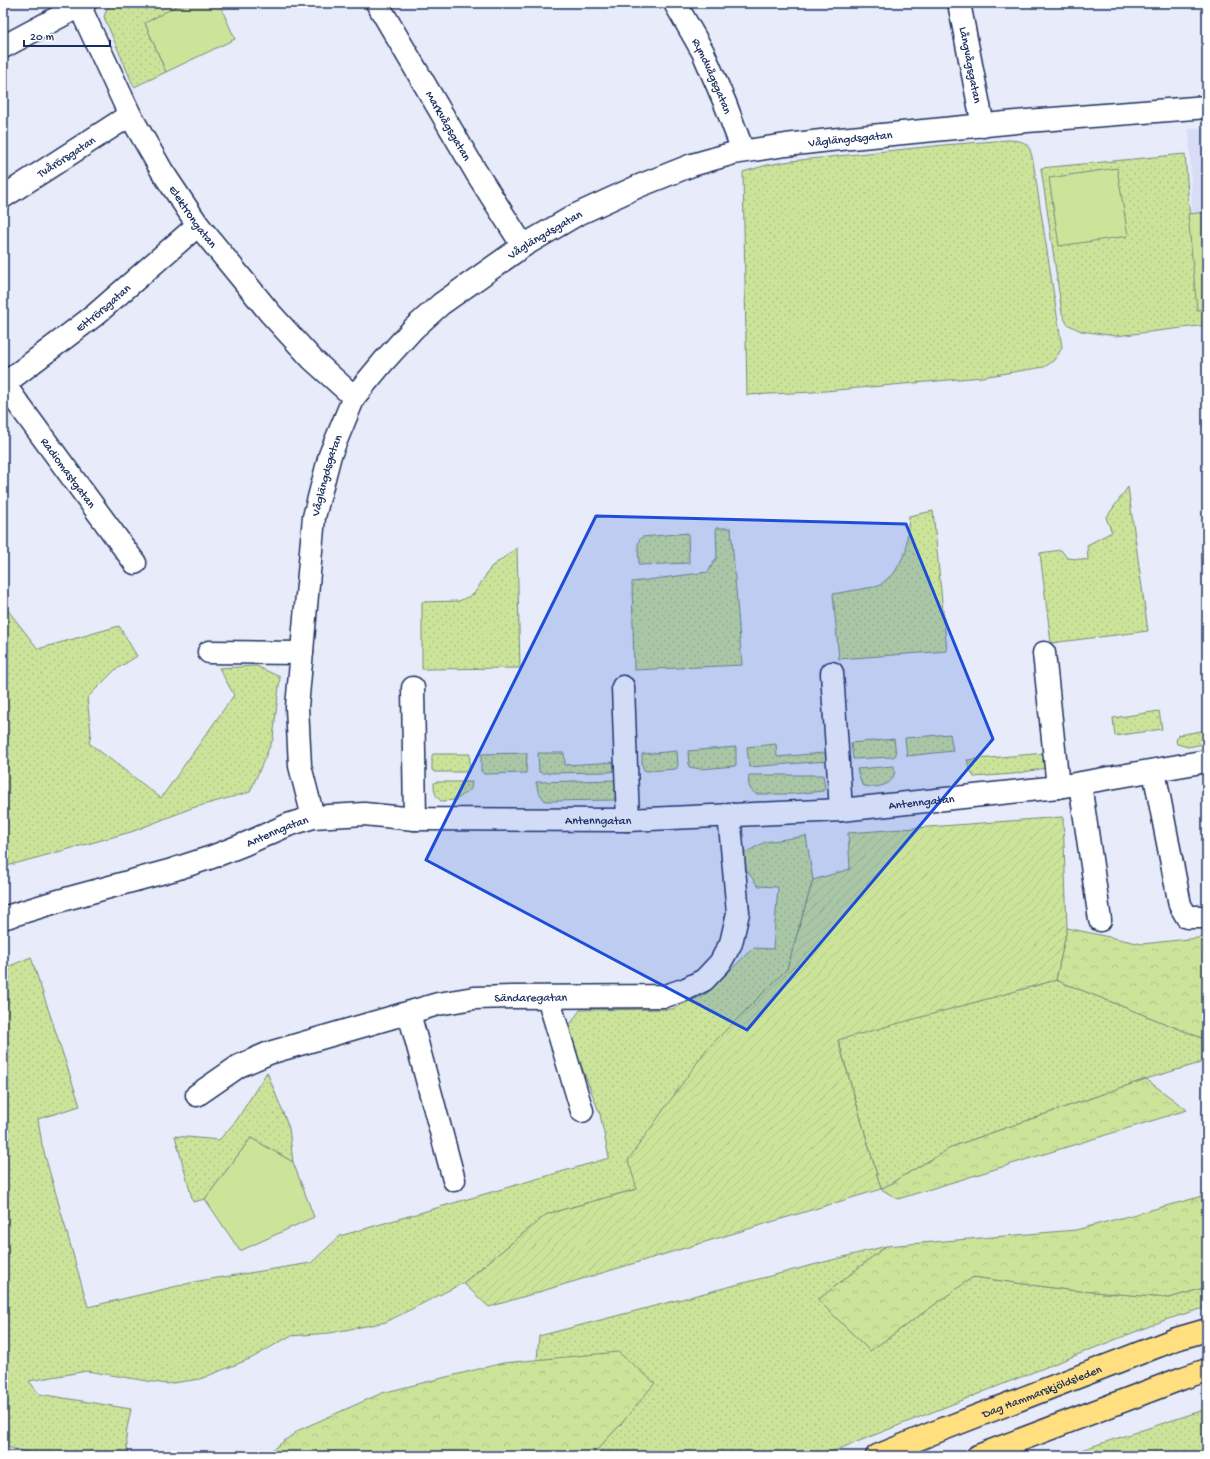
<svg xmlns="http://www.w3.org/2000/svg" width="1210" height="1459" font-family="'Gochi Hand',sans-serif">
	<defs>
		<pattern id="grass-dots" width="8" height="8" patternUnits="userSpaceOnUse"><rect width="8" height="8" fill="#cce49a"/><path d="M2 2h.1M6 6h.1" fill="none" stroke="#afc487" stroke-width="1.8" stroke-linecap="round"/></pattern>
		<pattern id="forest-crowns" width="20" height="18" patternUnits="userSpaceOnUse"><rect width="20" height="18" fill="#cce49a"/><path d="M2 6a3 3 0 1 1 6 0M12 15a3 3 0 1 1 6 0" fill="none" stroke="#afc487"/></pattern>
		<pattern id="garden-furrows" width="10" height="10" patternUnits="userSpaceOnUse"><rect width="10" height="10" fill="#cce49a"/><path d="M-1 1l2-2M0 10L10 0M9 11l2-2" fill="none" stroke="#afc487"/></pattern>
	</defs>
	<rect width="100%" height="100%" fill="#e8ebf9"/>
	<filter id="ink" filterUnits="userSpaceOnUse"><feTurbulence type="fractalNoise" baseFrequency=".025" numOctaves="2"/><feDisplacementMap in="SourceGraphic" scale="8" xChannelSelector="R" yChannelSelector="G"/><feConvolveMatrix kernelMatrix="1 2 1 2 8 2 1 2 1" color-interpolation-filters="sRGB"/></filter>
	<g filter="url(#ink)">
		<polygon fill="#d8ddf5" points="1207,127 1207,323 1196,324 1189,129"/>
		<g fill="url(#grass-dots)" stroke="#748a7c">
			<polygon points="109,3 182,3 183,4 145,23 166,72 134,87 104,17"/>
			<path d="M1008,140c19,1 21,3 25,21l29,186c-4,9 -8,15 -18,20l-62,10 -168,15 -67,3 -4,-223 24,-7 24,-4 153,-16z"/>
			<polygon points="1185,154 1190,220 1207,308 1207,325 1116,336 1081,331 1067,324 1062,313 1041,168"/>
			<polygon points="1128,487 1148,631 1051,643 1040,553 1061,550 1067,558 1088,560 1087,545 1112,532 1106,518"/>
			<polygon points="933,511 947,651 839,659 833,594 879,586 895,572 906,551 909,516"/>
			<polygon points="716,528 731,528 742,665 634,670 632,582 708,572 717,557"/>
			<polygon points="688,533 689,563 639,565 638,544 640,539 642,537"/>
			<polygon points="517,548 520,668 422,669 422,602 459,601 474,594 491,567"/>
			<polygon points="3,604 38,649 119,626 137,656 115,670 87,698 91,733 89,743 161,798 234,695 219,668 256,666 280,677 273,739 250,792 192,808 131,832 3,867"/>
			<polygon points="1159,711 1162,729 1115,736 1113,718"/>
			<polygon points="1207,730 1207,743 1188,747 1177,744 1176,741 1178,735"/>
			<polygon points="950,734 953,751 907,756 905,738"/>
			<polygon points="894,739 896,755 893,757 853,759 851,743"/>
			<polygon points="776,744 777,757 823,753 829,755 830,758 827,761 749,767 747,747"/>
			<polygon points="736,747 736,764 735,766 701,769 689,767 688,751"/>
			<polygon points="677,751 678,765 676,769 647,771 644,770 642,764 642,754"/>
			<polygon points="527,753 526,773 484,774 481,771 481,754"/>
			<polygon points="538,753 564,753 565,765 617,762 619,770 609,772 543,773 539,772"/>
			<polygon points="1045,753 1046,768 1013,774 974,777 970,770 967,760"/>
			<polygon points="433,754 470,754 469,772 434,772 432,770 432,756"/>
			<path d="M894,766c0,3 1,6 0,9 -3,12 -22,14 -32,10l-5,-16z"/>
			<path d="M749,775h74l2,13 -2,3 -31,3h-36c-8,-5 -8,-11 -7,-19z"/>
			<polygon points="617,780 621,795 615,800 545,801 538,791 536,782"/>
			<path d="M436,782h36l-1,7 -15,11 -15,1c-6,-4 -7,-11 -7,-18z"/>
			<polygon points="806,836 813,880 787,969 706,1050 637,1189 547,1214 463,1283 386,1322 330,1333 290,1336 252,1358 200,1379 166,1384 87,1371 29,1381 39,1394 131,1409 126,1433 128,1456 42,1456 3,1446 3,969 31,957 80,1106 38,1119 42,1145 88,1307 199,1281 311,1263 340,1236 609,1158 600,1114 567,1029 580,1010 672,1009 706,994 753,948 773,949 778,887 758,886 737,857 765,842"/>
			<polygon points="1056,980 1207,1040 1207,1061 1146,1079 954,1146 881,1189 838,1039"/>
			<polygon points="267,1072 289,1128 293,1162 251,1138 205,1199 193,1202 175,1136 219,1140 236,1121"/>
			<polygon points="886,1246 818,1300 870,1351 973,1277 1068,1290 1169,1298 1207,1287 1207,1307 1165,1320 834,1451 816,1456 591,1456 621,1424 537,1360 539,1336"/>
			<polygon points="1207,1409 1207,1456 1067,1456 1081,1450"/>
		</g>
		<g fill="url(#forest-crowns)" stroke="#748a7c">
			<polygon points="1067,928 1142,944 1207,937 1207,1040 1056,980"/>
			<polygon points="1146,1079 1187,1110 898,1199 881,1189 954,1146"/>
			<polygon points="1207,1195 1207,1287 1169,1298 1068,1290 973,1277 870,1351 818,1300 886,1246 1076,1230"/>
			<polygon points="618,1352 655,1383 621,1424 591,1456 264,1456 299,1430 382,1393 503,1363"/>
		</g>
		<g fill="#cce49a" stroke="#748a7c">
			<polygon points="182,3 219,3 235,39 166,72 145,23"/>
			<polygon points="1117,168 1128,236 1059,246 1049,178"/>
			<polygon points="1207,212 1207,309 1197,310 1188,214"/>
			<polygon points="251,1138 293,1162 314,1217 240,1251 205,1199"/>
		</g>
		<polygon fill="url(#garden-furrows)" stroke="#748a7c" points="1063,817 1067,928 1056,980 838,1040 881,1189 489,1307 463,1283 547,1214 637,1189 628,1160 706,1050 787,969 813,880 850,869 848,833"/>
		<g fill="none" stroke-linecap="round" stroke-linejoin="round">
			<g stroke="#1b2f5e" stroke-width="25">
				<g id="minor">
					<path id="s1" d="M78,3l52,112 32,56 36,54 72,88 42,46 42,38"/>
					<path id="s2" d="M377,3l99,169 47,74"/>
					<path id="s3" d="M675,3l28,49 22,51 18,48"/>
					<path id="s4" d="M959,3l24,123"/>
					<polyline points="3,47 85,3"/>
					<path id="s5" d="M3,197l127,-82"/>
					<path id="s6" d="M3,383l132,180"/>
					<path id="s7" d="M4,384l91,-69 103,-90"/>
					<polyline points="209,652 302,653"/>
					<polyline points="1044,653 1058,787"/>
					<polyline points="832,673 841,810"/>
					<polyline points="623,687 628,820"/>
					<polyline points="413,688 415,819"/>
					<polyline points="1154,771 1180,905 1187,917 1207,917"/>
					<polyline points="1080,784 1100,920"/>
					<path id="s8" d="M313,817l-13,-51 -3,-59 17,-190 16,-62 24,-58 30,-36 29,-32 28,-25 82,-58 53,-31 63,-29 53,-21 42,-12 52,-8 44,-5 197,-19 180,-14"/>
					<path id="s9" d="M3,918l59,-18 110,-30 40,-13 33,-13 43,-19 25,-8 51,-3 51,5 213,1 213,-10 217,-23 149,-26"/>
					<polyline points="548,997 582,1111"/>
					<polyline points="409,1013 454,1180"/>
					<path id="s10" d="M197,1095l42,-29 30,-13 169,-49 36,-6 38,-1 153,-1 21,-7 18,-9 16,-17 11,-20 7,-30 -9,-99"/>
				</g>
			</g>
			<g stroke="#1b2f5e" stroke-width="25">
				<g id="major">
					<path id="s11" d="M877,1456l56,-23 243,-94 31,-9"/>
					<polyline points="978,1456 1183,1378 1207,1370"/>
				</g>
			</g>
			<use href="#minor" stroke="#fff" stroke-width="22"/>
			<use href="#major" stroke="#ffdf80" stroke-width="22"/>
		</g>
	</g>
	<path fill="#1d4ed8" fill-opacity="0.2" stroke="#1d4ed8" stroke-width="3" stroke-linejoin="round" d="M596,516l310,8 87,215 -246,291 -321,-170z"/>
	<g text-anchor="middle" stroke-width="3" stroke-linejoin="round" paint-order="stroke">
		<g font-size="12" fill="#1b2f5e" stroke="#fff">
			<text dy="4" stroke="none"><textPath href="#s4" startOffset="63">Långvågsgatan</textPath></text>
			<text dy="4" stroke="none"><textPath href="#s3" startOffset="82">Rymdvågsgatan</textPath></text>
			<text dy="4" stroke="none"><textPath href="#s2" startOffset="142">Markvågsgatan</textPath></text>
			<text dy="4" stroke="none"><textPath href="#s8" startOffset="1006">Våglängdsgatan</textPath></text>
			<text dy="4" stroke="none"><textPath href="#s5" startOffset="75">Tvårörsgatan</textPath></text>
			<text dy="4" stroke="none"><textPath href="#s1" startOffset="243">Elektrongatan</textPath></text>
			<text dy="4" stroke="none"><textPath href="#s8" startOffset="682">Våglängdsgatan</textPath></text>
			<text dy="4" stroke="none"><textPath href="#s7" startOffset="125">Ettrörsgatan</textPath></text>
			<text dy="4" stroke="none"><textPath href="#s6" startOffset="111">Radiomastgatan</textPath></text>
			<text dy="4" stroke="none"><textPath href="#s8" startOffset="346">Våglängdsgatan</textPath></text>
			<text dy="4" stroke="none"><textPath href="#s9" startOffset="936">Antenngatan</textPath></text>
			<text dy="4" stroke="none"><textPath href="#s9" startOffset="612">Antenngatan</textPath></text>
			<text dy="4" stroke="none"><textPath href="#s9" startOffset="288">Antenngatan</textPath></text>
			<text dy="4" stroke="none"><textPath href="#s10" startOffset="353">Sändaregatan</textPath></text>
			<text dy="4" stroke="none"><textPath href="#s11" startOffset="177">Dag Hammarskjöldsleden</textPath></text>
		</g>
	</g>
	<rect width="1210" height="1459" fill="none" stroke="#fff" stroke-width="16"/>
	<rect x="8" y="8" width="1194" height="1443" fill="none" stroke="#1b2f5e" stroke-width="1.5" filter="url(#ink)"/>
	<path d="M24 40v6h86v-6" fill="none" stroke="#1b2f5e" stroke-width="2"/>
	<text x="30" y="40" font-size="12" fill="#1b2f5e" stroke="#ffffff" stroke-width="3" paint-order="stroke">20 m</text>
</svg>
